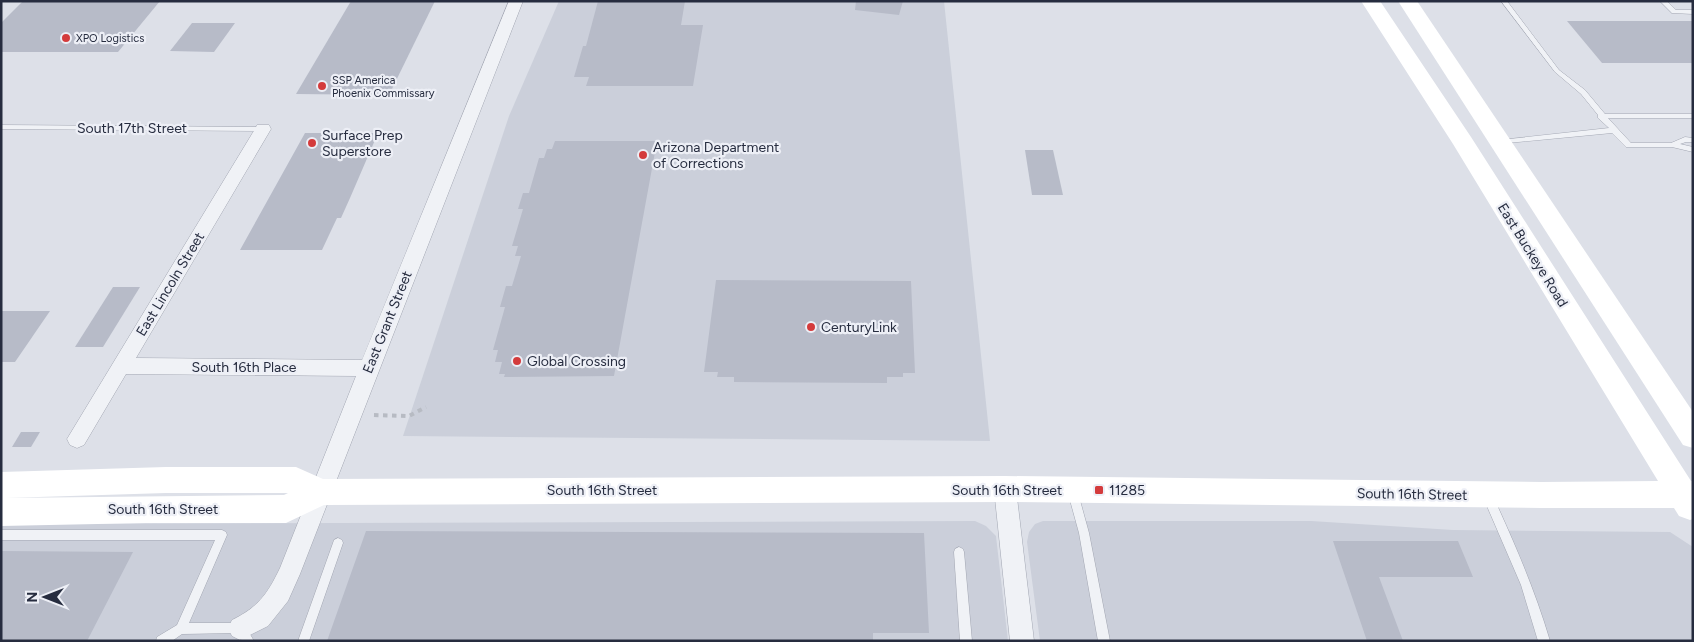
<svg xmlns="http://www.w3.org/2000/svg" width="1694" height="642" font-family="Figtree,sans-serif">
	<rect width="100%" height="100%" fill="#dde0e8"/>
	<g fill="#cbcfda">
		<polygon points="559,1 944,1 990,441 403,436 509,116"/>
		<polygon points="975,521 986,526 996,536 1008,641 1,641 1,524"/>
		<polygon points="1043,521 1311,521 1453,530 1670,532 1693,547 1693,641 1040,641 1027,542 1029,532 1035,524"/>
	</g>
	<g fill="#b7bbc8">
		<polygon points="23,1 160,1 118,52 1,52 1,23"/>
		<polygon points="351,1 435,1 389,95 296,94"/>
		<polygon points="598,1 685,1 681,25 703,25 693,86 586,86 589,77 574,77 583,46 586,46"/>
		<polygon points="856,1 903,1 899,15 855,10"/>
		<polygon points="1567,21 1693,21 1693,63 1602,63"/>
		<polygon points="192,23 235,23 214,52 170,51"/>
		<polygon points="305,133 378,133 350,198 341,218 337,218 322,250 240,250"/>
		<polygon points="555,141 657,141 614,376 504,377 505,374 499,374 502,362 495,362 498,350 493,350 505,307 500,307 506,286 512,286 521,256 515,256 518,246 512,246 523,209 518,209 523,193 529,193 539,158 544,158 547,149 552,149"/>
		<polygon points="1025,150 1053,150 1063,195 1032,195"/>
		<polygon points="716,280 911,281 915,373 903,373 903,377 887,377 887,383 734,382 734,377 717,377 718,372 704,372"/>
		<polygon points="113,287 140,287 103,347 75,347"/>
		<polygon points="1,311 50,311 15,362 1,362"/>
		<polygon points="21,432 40,432 31,447 12,447"/>
		<polygon points="366,531 924,533 929,633 873,633 873,641 327,641"/>
		<polygon points="1333,541 1458,541 1473,577 1379,577 1403,641 1367,641"/>
		<polygon points="1,551 133,552 87,641 1,641"/>
	</g>
	<g fill="none" stroke-linecap="round" stroke-linejoin="round">
		<g stroke="#a2a6b2" stroke-width="1">
			<g id="service">
				<polygon points="1501,1 1507,1 1559,70 1585,90 1605,114 1693,114 1693,118 1608,118 1631,143 1671,143 1685,137 1693,138 1693,142 1686,142 1680,144 1693,147 1693,152 1672,147 1626,147 1612,133 1497,144 1497,140 1500,140 1609,128 1598,118 1598,115 1581,94 1555,72"/>
				<polygon points="1660,1 1667,1 1676,10 1693,10 1693,14 1672,13"/>
				<polygon points="1,125 263,127 267,129 263,131 1,129"/>
				<polygon points="1073,489 1077,490 1078,493 1089,533 1110,641 1098,641 1079,533 1068,493 1069,490"/>
				<path d="M1488,493l4,1c22,48 43,96 58,147h-12l-17,-56 -38,-88 1,-3z"/>
				<polygon points="1,530 222,530 226,532 227,535 189,623 240,623 244,624 254,641 242,641 237,633 182,634 172,641 156,641 157,637 177,625 215,540 1,540"/>
				<polygon points="338,538 342,540 343,543 309,641 298,641 333,543 334,540"/>
				<polygon points="959,547 963,549 964,552 972,641 960,641 954,552 955,549"/>
			</g>
		</g>
		<g stroke="#a2a6b2" stroke-width="1">
			<g id="minor">
				<path d="M509,1h14l-223,573 -12,27 -20,25 -28,14 -8,-4 -4,-8 4,-8c26,-13 35,-25 48,-52l76,-192 -230,-2 -42,71 -7,3 -7,-3 -3,-6 188,-310 2,-4h12l2,4 -135,229 226,2z"/>
				<polygon points="1005,479 1013,482 1016,489 1034,641 1010,641 994,489 997,482"/>
			</g>
		</g>
		<polyline stroke="#b7bbc3" stroke-width="4" stroke-dasharray="4.5 4.5" stroke-linecap="butt" points="374,415 409,416 426,407"/>
		<use href="#service" fill="#f0f2f6" fill-rule="evenodd"/>
		<use href="#minor" fill="#f0f2f6" fill-rule="evenodd"/>
		<g fill="#fff" fill-rule="evenodd">
			<path d="M1361,1h19l91,136 220,344h2v38l-3,1 -11,-4 -5,-8h-132l-537,-6 -681,3 -38,18h-140l-145,3v-54l165,-5h130l27,12 682,-3 537,6 116,-1 -205,-337zM166,493h122l-4,2 -278,3z"/>
			<polygon points="1398,1 1417,1 1693,412 1693,448 1683,445"/>
		</g>
	</g>
	<g fill="#d43b3c" stroke="#edeff6" stroke-width="2">
		<circle cx="66" cy="38" r="5"/>
		<circle cx="322" cy="86" r="5"/>
		<circle cx="312" cy="143" r="5"/>
		<circle cx="643" cy="155" r="5"/>
		<circle cx="811" cy="327" r="5"/>
		<circle cx="517" cy="361" r="5"/>
		<rect x="1094" y="485" width="10" height="10" rx="2.5"/>
	</g>
	<g text-anchor="middle" stroke-width="4.5" stroke-linejoin="round" paint-order="stroke">
		<g font-size="11" fill="#262c3f" stroke="#edeff6" text-anchor="start">
			<text x="76" y="42">XPO Logistics</text>
			<text x="332" y="84">SSP America<tspan x="332" dy="13">Phoenix Commissary</tspan></text>
		</g>
		<g font-size="14" fill="#262c3f" stroke="#edeff6">
			<text x="132" y="133">South 17th Street</text>
			<text transform="translate(1533 255) rotate(58)" y="5">East Buckeye Road</text>
			<text transform="translate(170 284) rotate(-59)" y="5">East Lincoln Street</text>
			<text transform="translate(387 322) rotate(-68)" y="5">East Grant Street</text>
			<text x="244" y="372">South 16th Place</text>
			<text x="602" y="495">South 16th Street</text>
			<text x="1007" y="495">South 16th Street</text>
			<text transform="translate(1412 494) rotate(1)" y="5">South 16th Street</text>
			<text x="163" y="514">South 16th Street</text>
		</g>
		<g font-size="14" fill="#262c3f" stroke="#edeff6" text-anchor="start">
			<text x="322" y="140">Surface Prep<tspan x="322" dy="16">Superstore</tspan></text>
			<text x="653" y="152">Arizona Department<tspan x="653" dy="16">of Corrections</tspan></text>
			<text x="821" y="332">CenturyLink</text>
			<text x="527" y="366">Global Crossing</text>
			<text x="1109" y="495">11285</text>
		</g>
	</g>
	<rect width="1694" height="642" fill="none" stroke="#262c3f" stroke-width="5"/>
	<g transform="translate(45 597) rotate(270)" stroke="#edeff6" stroke-width="4" paint-order="stroke">
	<path d="M0-4L9 19L0 12L-9 19Z" fill="#262c3f"/>
	<text y="-8" font-size="14" font-weight="bold" text-anchor="middle" fill="#262c3f">N</text>
	</g>
</svg>
